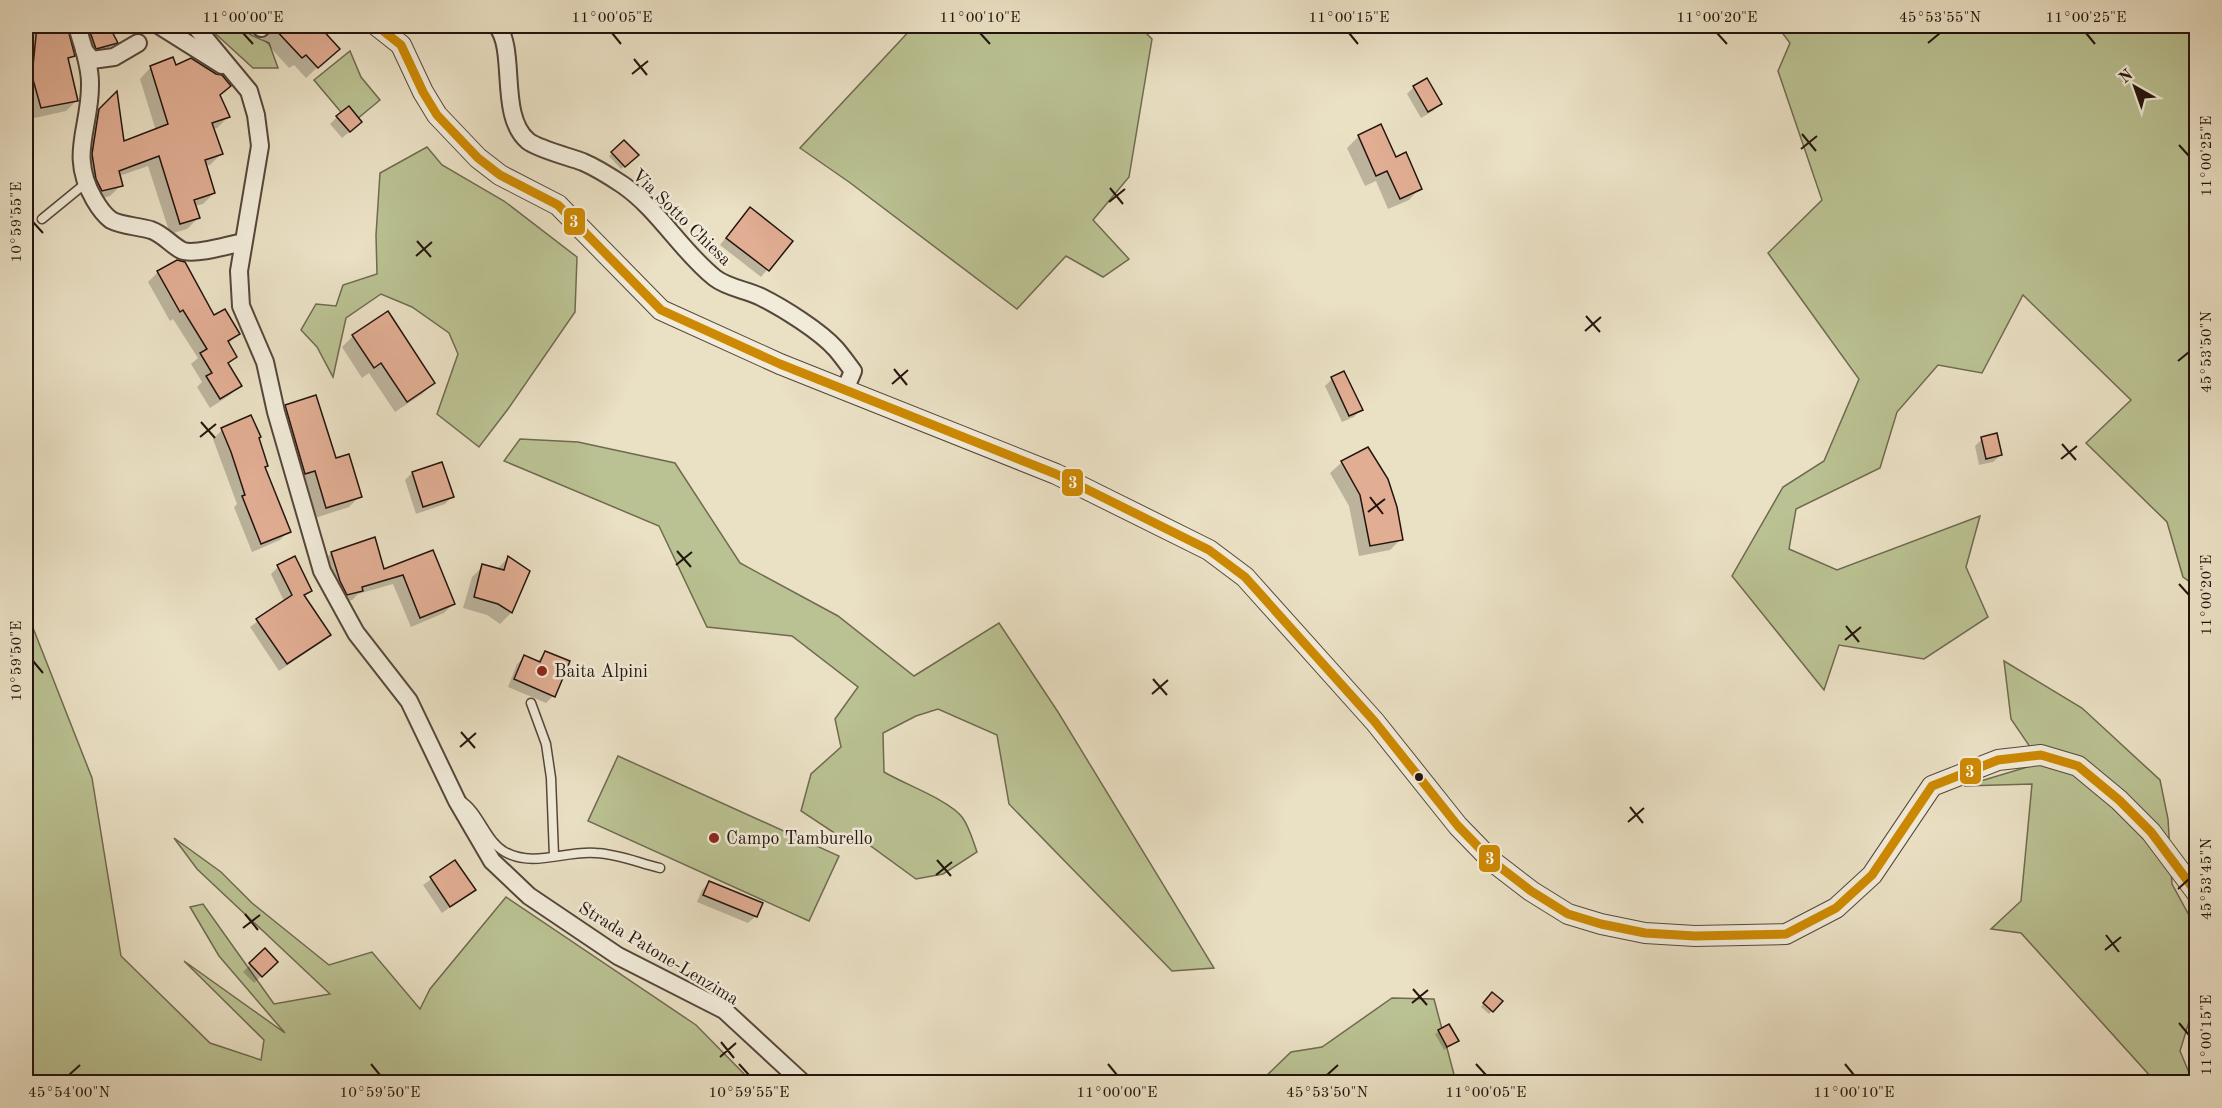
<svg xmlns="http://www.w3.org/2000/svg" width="2222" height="1108" font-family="'Old Standard TT',serif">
	<rect width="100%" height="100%" fill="#eae0c4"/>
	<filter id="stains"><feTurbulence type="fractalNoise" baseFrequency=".00333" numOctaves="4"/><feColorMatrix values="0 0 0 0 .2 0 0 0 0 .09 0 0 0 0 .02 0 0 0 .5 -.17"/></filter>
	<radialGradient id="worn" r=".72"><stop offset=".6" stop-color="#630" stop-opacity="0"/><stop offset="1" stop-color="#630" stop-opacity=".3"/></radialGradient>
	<g fill="#bac192" stroke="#6f6a50" stroke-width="1.5">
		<polygon points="207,26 240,26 251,35 269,43 278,68 253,68"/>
		<polygon points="914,26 1139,26 1152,39 1129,177 1093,220 1129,259 1103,277 1066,256 1017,309 849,182 800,148"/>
		<polygon points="1777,26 2196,26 2196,586 2183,577 2167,522 2086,443 2131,400 2023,295 1982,373 1938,365 1897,412 1880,468 1796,509 1789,549 1837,570 1980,516 1966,567 1988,617 1924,659 1839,645 1824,690 1732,576 1783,487 1824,461 1859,379 1768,253 1822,200 1778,71 1790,43"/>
		<polygon points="350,51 361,77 380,100 351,124 314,80"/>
		<polygon points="427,147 442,165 504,201 577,257 575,312 508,409 479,447 437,414 458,354 449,333 412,307 381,294 346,318 333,377 317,347 301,330 316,304 336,306 343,285 377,274 376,235 380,173"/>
		<path d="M520,439l58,3 97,21 65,100 98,53 76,60 85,-53 59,89 156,256 -42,3 -163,-167 -12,-69 -59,-26 -22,7 -33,17 1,39c20,12 65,28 78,45 7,9 11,24 15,35l-34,22 -27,5 -55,-40 -22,-3 -38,-25 10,-37 30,-27 -6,-28 23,-32 -66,-51 -85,-9 -48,-101 -155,-65z"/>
		<polygon points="26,610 92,778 121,956 210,1043 261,1060 264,1040 184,961 285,1033 219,956 190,907 203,904 274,1004 330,994 197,869 174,838 221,872 252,903 329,965 372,952 420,1009 430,989 506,897 696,1025 752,1082 26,1082"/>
		<polygon points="2004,661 2082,708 2160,780 2168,819 2172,884 2196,928 2196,999 2180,1051 2193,1082 2153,1082 2151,1077 2021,933 1991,929 2021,901 2032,784 1964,786 2041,763 2011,719"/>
		<polygon points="618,756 839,856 809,921 588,821"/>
		<polygon points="1392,998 1434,999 1456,1082 1260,1082 1291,1052 1322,1047"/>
	</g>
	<g fill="#0003">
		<polygon points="46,26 66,26 73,55 67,61 77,100 66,111 30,119 26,102 26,39 37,28"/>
		<polygon points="75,26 107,26 116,42 109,50 89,55"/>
		<polygon points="262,26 317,26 338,48 306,78 294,65 289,68 262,38 265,34"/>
		<polygon points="151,67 175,67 229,86 219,97 228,117 217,128 213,129 221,154 210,165 205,166 214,193 203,204 194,206 198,218 187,229 170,234 148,166 119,176 121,185 110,196 91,201 88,122 116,94 123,144 156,131 140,79"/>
		<polygon points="1414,87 1440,104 1433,111 1421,118 1407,94"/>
		<polygon points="337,117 353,129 342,138 330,124"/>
		<polygon points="1381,126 1395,159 1420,188 1409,200 1388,209 1376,181 1365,186 1347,148 1359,136"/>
		<polygon points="624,142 637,155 621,169 609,156"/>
		<polygon points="743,216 791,241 761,277 720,245"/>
		<polygon points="158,272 214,318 238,334 228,344 236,357 227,365 240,385 230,395 210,408 197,387 202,382 191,364 198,358 173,319 170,321 148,282"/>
		<polygon points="387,313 433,383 422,394 395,412 369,373 362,378 342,347 353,336"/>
		<polygon points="1332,379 1361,409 1354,417 1342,422 1325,386"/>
		<polygon points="286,406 335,460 360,496 349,507 315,518 275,417"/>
		<polygon points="222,430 257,439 264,468 289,531 280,540 252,552 234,507 237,504 213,439"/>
		<polygon points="1982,439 2001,455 1993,462 1979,465 1975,446"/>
		<polygon points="1367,449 1401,539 1390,550 1359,556 1349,506 1330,473 1342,462"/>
		<polygon points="412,473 452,497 445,504 416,514 405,480"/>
		<polygon points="432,552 453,604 444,613 411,627 393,584 358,594 352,600 338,604 322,562 331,553 383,571"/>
		<polygon points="294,558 310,591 304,597 329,635 322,642 279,671 250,627 284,601 271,574 278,567"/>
		<polygon points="508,558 528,572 511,613 500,624 487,615 463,608 472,577 483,566 496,570"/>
		<polygon points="546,652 553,696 546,703 508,687 517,664 525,657 537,662"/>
		<polygon points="455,862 474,890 442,913 423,885"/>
		<polygon points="710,882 756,916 748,923 697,902 702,890"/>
		<polygon points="264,950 276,962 254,983 243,972"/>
		<polygon points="1489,997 1492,1011 1489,1014 1481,1007"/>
		<polygon points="1449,1026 1457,1041 1444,1050 1435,1034"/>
	</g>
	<g fill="#e1ad93" stroke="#24140d" stroke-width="1.5">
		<polygon points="37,26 67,26 75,56 68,58 78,101 41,108 32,76"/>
		<polygon points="88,26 109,26 118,43 96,49"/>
		<polygon points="272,26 319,26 340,49 318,68 306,55 302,58"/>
		<polygon points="173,57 176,65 191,58 216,74 222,75 231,86 220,95 230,117 212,123 223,154 205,160 215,193 194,200 200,218 180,224 159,156 119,171 123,186 102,191 96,179 92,154 99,109 117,91 124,141 168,124 150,66"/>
		<polygon points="1427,78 1442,104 1428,112 1413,86"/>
		<polygon points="349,106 362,122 350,132 336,116"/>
		<polygon points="1381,124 1396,157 1406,152 1422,189 1400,199 1387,171 1376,176 1358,135"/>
		<polygon points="624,140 639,155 625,167 611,152"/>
		<polygon points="750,207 793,241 769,271 726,238"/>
		<polygon points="177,260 185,262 214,315 225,309 240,334 228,341 237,357 228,363 242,386 220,399 206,376 212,373 200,353 207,349 183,310 180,312 157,271"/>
		<polygon points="388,311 435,383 407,402 381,363 374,368 352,335"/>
		<polygon points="1344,371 1363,410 1349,416 1331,377"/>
		<polygon points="316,395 336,458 349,454 362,497 326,508 315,471 305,474 285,405"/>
		<polygon points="251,415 261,437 259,438 268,466 265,467 291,532 261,544 242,496 245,495 231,452 221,428"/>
		<polygon points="1997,433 2002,455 1986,459 1981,437"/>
		<polygon points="1368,447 1388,479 1397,507 1403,540 1370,546 1360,495 1341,461"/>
		<polygon points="442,462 454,497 423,507 412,472"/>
		<polygon points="375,537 384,569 433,550 455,604 420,618 403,575 362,587 363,591 347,595 340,581 331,552"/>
		<polygon points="295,556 312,591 304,595 331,635 287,664 256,619 292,595 277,565"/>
		<polygon points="508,556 530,571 512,613 498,604 474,597 482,564 504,570"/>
		<polygon points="545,651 570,661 555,697 514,679 524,655 540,662"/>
		<polygon points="455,860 476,890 450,907 430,877"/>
		<polygon points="709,881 763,903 757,917 703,895"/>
		<polygon points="265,948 278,962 262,977 249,963"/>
		<polygon points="1492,992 1503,1001 1493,1012 1483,1003"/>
		<polygon points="1449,1024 1459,1041 1447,1047 1438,1030"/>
	</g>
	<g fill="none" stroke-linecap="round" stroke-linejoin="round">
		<g stroke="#56473b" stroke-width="11">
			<g id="service">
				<polyline points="42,219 86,183"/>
				<polyline points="531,703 546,744 551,778 554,856"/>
				<path d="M460,800c20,12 25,41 45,52 29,16 61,-2 91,1 22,1 43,10 64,15"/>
			</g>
		</g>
		<g stroke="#56473b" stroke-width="20">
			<g id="minor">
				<path d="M77,26c5,18 13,38 13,57 1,45 -22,71 4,116 4,7 10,16 17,21 11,6 27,6 40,10 12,4 19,14 30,20 11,6 49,-5 62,-8"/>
				<polyline points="160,26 222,65"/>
				<polyline points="195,26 249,91 256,115 260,146 239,271 241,306 265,362 276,412 322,571 356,633 409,701 457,801 492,861 529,896 618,956 724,1010 802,1082"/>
				<polyline points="260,26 261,28"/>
				<path d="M497,26c20,24 1,90 31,115 10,8 42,16 55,21 14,6 28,15 40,23 36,25 58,66 92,93 13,10 32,12 46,19 22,11 59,34 75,52 6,7 11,14 17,22l-8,19"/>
				<polyline points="84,50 92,60 114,57 138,43"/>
			</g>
		</g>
		<g stroke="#56473b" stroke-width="22">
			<polyline id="tertiary" points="377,26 401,45 423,92 437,115 478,158 500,175 558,205 661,310 780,364 1056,474 1209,550 1245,577 1375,722 1458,826 1492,861 1531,891 1568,914 1601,924 1645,933 1695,936 1786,934 1836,908 1872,875 1932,786 1998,760 2041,755 2078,766 2119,800 2151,832 2196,892"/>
		</g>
		<use href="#service" stroke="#f1ebd9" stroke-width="8"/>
		<use href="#minor" stroke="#f1ebd9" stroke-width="16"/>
		<use href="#tertiary" stroke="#f1ebd9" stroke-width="20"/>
		<g stroke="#f1ebd9" stroke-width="14">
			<polyline id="bus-1" points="377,26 401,45 423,92 437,115 478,158 500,175 558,205 661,310 780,364 1056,474 1209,550 1245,577 1375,722 1458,826 1492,861 1531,891 1568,914 1601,924 1645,933 1695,936 1786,934 1836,908 1872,875 1932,786 1998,760 2041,755 2078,766 2119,800 2151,832 2196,892"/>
		</g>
		<use href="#bus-1" stroke="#cd8903" stroke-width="9"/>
	</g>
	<path fill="none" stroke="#24140d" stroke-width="2" d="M243,33l10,11M612,33l9,11M980,33l10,11M1349,33l9,11M1717,33l10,11M2086,33l9,11M1928,43l12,-10M634,59l13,16M632,74l16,-13M1802,134l14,17M2179,145l10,11M1801,149l16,-13M1110,188l13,16M1109,202l16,-13M33,222l10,11M417,241l14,16M416,256l16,-14M1586,316l14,16M1585,331l16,-14M2178,361l11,-9M894,369l13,16M892,384l16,-14M201,422l14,16M200,437l16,-13M2062,444l14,16M2061,459l16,-13M1370,497l13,17M1368,512l17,-13M677,551l14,16M676,565l16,-13M2179,584l10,11M1846,626l13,16M1845,640l16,-13M33,661l10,12M1153,679l14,16M1152,694l16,-14M461,732l14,16M460,747l16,-14M1630,807l13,16M1628,822l16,-14M937,860l14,16M936,875l16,-13M2178,889l11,-10M245,914l13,16M243,928l17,-13M2106,935l13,17M2105,950l16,-13M1413,989l14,16M1412,1003l16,-13M2179,1023l10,12M721,1042l13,16M720,1057l16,-14M371,1064l9,11M739,1064l10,11M1108,1064l9,11M1476,1064l10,11M1845,1064l9,11M69,1075l11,-10M1327,1075l11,-10"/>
	<g fill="#8f2418" stroke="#f1ebd9" stroke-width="2">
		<circle cx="542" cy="671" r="6"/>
		<circle cx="714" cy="838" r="6"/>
	</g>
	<circle fill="#24140d" stroke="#f1ebd9" stroke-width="2" cx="1419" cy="777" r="5"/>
	<g text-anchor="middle" stroke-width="5" stroke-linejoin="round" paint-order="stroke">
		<g font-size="18" fill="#24140d" stroke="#f1ebd9">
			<text transform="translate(682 217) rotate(44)" y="6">Via Sotto Chiesa</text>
			<text transform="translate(659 953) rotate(31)" y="6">Strada Patone-Lenzima</text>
		</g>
		<g font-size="18" fill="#24140d" stroke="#f1ebd9" text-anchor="start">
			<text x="554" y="677">Baita Alpini</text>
			<text x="726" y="844">Campo Tamburello</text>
		</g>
	</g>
	<g stroke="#f1ebd9" stroke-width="2">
		<rect x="563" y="207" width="23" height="29" rx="6" fill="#cd8903"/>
		<rect x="1061" y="468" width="23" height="29" rx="6" fill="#cd8903"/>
		<rect x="1959" y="757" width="23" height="28" rx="6" fill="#cd8903"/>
		<rect x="1478" y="844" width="23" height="29" rx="6" fill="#cd8903"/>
	</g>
	<g font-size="16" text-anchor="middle" font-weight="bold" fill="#fff">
		<text x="574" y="227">3</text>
		<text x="1073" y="488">3</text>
		<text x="1970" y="777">3</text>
		<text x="1490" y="864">3</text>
	</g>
	<rect width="2222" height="1108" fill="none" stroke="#eae0c4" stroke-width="66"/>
	<g transform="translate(2135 87) rotate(320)" stroke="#f1ebd9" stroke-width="4.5" paint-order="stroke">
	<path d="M0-4.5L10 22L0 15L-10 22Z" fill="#24140d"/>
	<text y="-9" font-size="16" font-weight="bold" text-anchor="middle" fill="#24140d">N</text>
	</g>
	<rect x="33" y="33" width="2156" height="1042" fill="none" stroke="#24140d" stroke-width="2"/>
	<g font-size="15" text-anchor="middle" fill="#24140d">
		<text x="243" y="22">11°00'00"E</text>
		<text x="612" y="22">11°00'05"E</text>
		<text x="980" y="22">11°00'10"E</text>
		<text x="1349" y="22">11°00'15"E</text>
		<text x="1717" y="22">11°00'20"E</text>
		<text x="1940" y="22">45°53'55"N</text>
		<text x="2086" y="22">11°00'25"E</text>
		<text transform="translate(2206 156) rotate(-90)" y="5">11°00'25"E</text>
		<text transform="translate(16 222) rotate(-90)" y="5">10°59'55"E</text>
		<text transform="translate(2206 352) rotate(-90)" y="5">45°53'50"N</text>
		<text transform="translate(2206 595) rotate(-90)" y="5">11°00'20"E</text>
		<text transform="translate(16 661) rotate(-90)" y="5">10°59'50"E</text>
		<text transform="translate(2206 879) rotate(-90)" y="5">45°53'45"N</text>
		<text transform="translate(2206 1035) rotate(-90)" y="5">11°00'15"E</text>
		<text x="69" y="1097">45°54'00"N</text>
		<text x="380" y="1097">10°59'50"E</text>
		<text x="749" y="1097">10°59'55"E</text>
		<text x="1117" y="1097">11°00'00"E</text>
		<text x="1327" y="1097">45°53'50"N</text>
		<text x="1486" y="1097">11°00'05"E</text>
		<text x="1854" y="1097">11°00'10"E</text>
	</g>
	<rect width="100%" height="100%" filter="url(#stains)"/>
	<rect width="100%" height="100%" fill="url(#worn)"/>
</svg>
